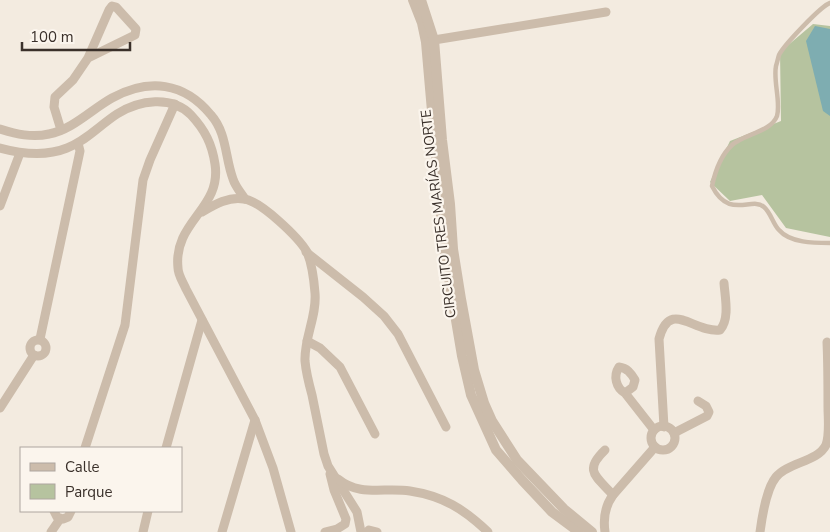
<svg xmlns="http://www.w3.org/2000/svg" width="830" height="532" font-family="'Nunito Sans',sans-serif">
	<rect width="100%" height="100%" fill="#f3ebe0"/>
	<polygon fill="#b6c39f" points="813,24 830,26 830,237 786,228 762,195 730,201 710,182 730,141 781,121 780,52"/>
	<polygon fill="#7eadb1" points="815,26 830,29 830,116 823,111 806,41"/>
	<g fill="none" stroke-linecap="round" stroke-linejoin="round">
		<path stroke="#ccbcab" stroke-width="4.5" d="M830,3c-9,3 -46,42 -51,52 -1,3 -2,8 -3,11 -3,15 5,36 1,50 -6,16 -33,18 -45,29 -11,10 -17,27 -20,41 17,34 40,10 52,21 7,6 9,17 15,23 11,13 35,13 51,13"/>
		<g stroke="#ccbcab" stroke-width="9">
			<polyline points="434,40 606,12"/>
			<path d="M0,129c16,5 32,9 49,5 23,-4 43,-25 63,-36 37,-20 72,-16 99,17 16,18 14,43 22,64 2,7 8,14 12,20"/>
			<polyline points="61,130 54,107 55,97 73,80 88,58 109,10 112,6 116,7 136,29 135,35 88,58"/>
			<path d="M0,148c22,6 45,9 67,0 19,-7 33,-23 50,-34 22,-14 55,-19 74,1 14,15 21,29 24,49 7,45 -42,57 -37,104 0,7 5,14 8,21l69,131 18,48 18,64"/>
			<polyline points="0,206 20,153"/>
			<path d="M202,212c12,-7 27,-16 42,-13 17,2 55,39 63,53 5,12 7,28 8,41 2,23 -11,45 -10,68 1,11 4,23 7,34 4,19 8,39 12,59l4,12 29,46 4,20"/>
			<polyline points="306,252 363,297 384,316 398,334 446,427"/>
			<polyline points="40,339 80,151 78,143"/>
			<circle cx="38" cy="348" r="8"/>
			<polyline points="307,341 320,348 340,367 375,434"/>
			<path d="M625,393l8,-6 2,-7c-4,-7 -8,-12 -16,-13 -6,9 -3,21 6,26l29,37"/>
			<polyline points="0,408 34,355"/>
			<circle cx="663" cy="438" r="12"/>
			<path d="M664,427l-5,-88c11,-41 34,-6 61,-9 10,-11 5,-33 4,-47"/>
			<polyline points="674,433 707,416 709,412 706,406 698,401"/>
			<polyline points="85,448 125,325 143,180 150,160 175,104"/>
			<polyline points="166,448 202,320"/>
			<path d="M605,450c-22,21 -9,26 8,45"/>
			<path d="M338,479c22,18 46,8 72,12 33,5 54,18 78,41"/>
			<polyline points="54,511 57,517 63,519 68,517 71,511"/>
			<polyline points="51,532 60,519"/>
			<polyline points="143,532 148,511"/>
			<polyline points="222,532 255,420"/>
			<polyline points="325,532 337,529 345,524 346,519 334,490 330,474"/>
			<polyline points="367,532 369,530 377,532"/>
			<path d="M605,532c-2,-14 0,-26 8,-37l42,-48"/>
			<path d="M760,532c2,-15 6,-43 16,-55 12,-15 42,-15 50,-32 4,-11 2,-27 2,-38 0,-22 0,-43 -1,-65"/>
		</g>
		<g stroke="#ccbcab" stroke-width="10">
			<polyline points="413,0 422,23 426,42 444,249 462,356 471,395 496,450 522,480 552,512 579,532"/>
			<polyline points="421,0 434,40 442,140 450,204 453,249 461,299 474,370 484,403 492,421 517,460 564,509 592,532"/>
		</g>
	</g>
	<g text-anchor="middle" stroke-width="4.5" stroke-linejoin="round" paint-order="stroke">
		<g font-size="14" fill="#3a302a" stroke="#fbf5ed">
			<text transform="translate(438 214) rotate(-97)" y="5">CIRCUITO TRES MARÍAS NORTE</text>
		</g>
	</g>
	<rect x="20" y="447" width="162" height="65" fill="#fbf5ed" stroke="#aea69f"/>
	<rect x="30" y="463" width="25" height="8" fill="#ccbcab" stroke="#aea69f"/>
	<text x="65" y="472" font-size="15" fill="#3a302a">Calle</text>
	<rect x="30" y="484" width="25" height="15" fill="#b6c39f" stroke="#aea69f"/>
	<text x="65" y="497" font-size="15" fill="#3a302a">Parque</text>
	<path d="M22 42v8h108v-8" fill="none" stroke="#3a302a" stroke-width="2.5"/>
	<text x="30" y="42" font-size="15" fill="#3a302a" stroke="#fbf5ed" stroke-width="4" paint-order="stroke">100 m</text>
</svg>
